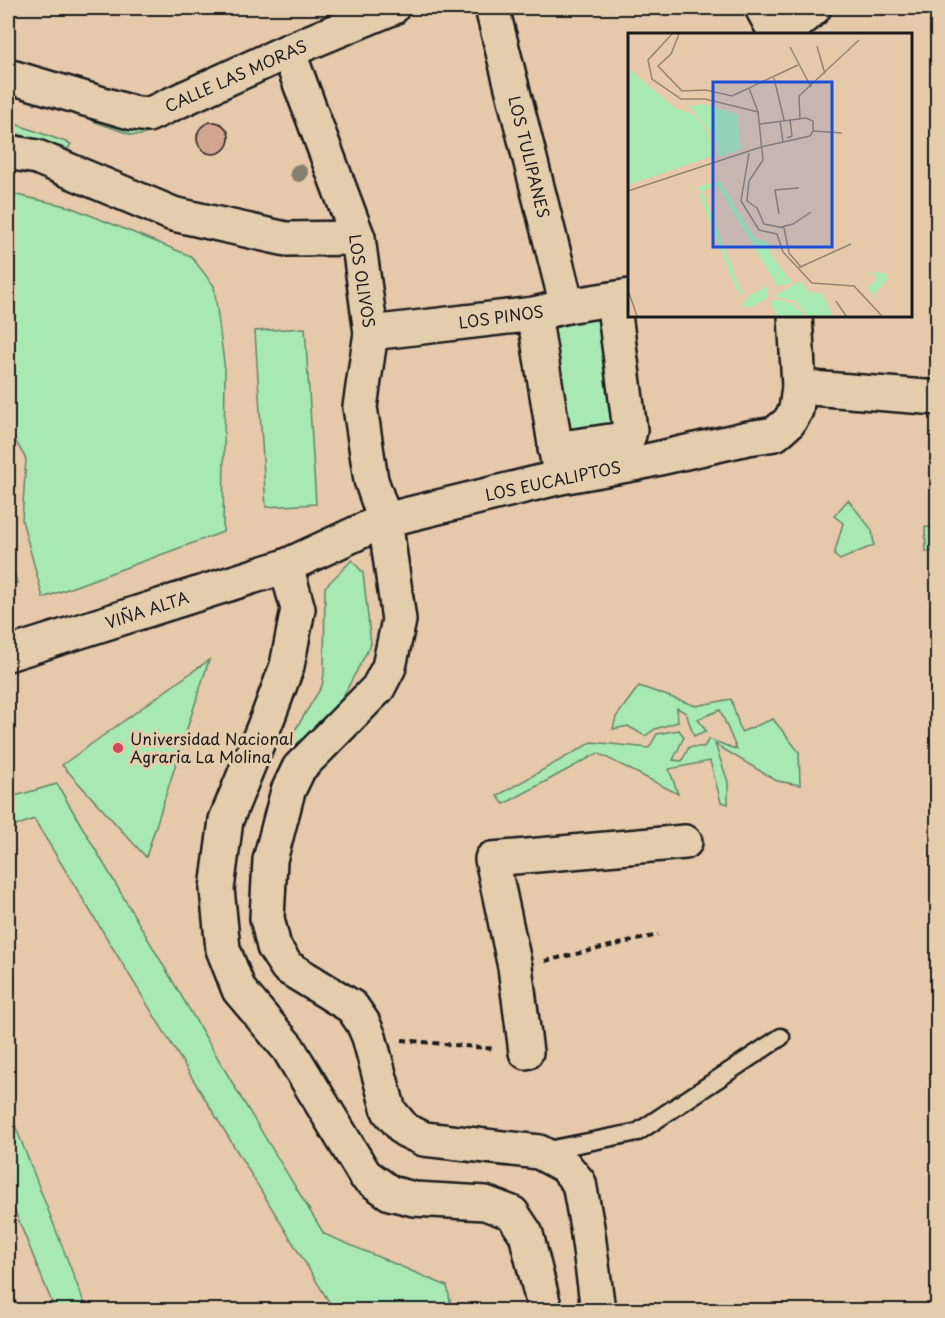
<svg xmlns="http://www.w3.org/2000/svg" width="945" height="1318" font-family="'Playpen Sans',sans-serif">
	<rect width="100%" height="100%" fill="#e6c8aa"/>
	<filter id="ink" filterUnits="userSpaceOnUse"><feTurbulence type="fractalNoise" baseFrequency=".0167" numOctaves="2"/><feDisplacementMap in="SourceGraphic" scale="12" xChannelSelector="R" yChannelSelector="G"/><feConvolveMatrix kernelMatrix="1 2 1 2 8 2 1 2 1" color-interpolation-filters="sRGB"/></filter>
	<g filter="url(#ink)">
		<g fill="#a8e9b3" stroke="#628268" stroke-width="1.5">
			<polygon points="94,117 164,122 166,127 142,135 132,135 93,121"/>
			<polygon points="8,122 10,122 71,144 68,149 8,131"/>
			<polygon points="8,193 70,207 191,256 214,286 225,371 223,532 43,598 22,520 26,459 8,428"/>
			<polygon points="603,312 624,432 568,441 548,321"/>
			<polygon points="305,328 316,504 266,507 255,331"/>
			<polygon points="848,500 872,530 874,545 840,560 834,555 843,523 834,516"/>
			<polygon points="925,527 937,528 937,550 926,552"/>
			<polygon points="8,551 17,583 8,586"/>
			<polygon points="352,560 363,573 371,644 341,700 297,749 289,740 322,686 324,674 325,587"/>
			<polygon points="209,660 146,857 62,765"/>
			<polygon points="639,686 696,706 731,699 741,732 773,719 799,752 800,785 777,781 715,744 728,782 728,804 721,802 710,761 669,769 678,794 598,753 504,804 497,796 592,742 649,748 657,734 679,730 684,737 673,760 682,761 689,747 704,747 709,739 737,750 720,710 698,719 706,731 694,736 686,713 677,708 678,722 655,729 645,736 628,726 613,729 616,717"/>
			<polygon points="57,784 243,1101 324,1234 447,1286 452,1310 334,1310 34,819 8,829 8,798"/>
			<polygon points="8,1107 87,1310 55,1310 8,1194"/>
		</g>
		<circle fill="#d3a48f" stroke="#1c1c1c" stroke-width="1.5" cx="213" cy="138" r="16"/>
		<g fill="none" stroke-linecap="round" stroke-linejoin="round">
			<g stroke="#1c1c1c" stroke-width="21">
				<polyline id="lane" points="543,1151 638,1132 781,1037"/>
			</g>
			<g stroke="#1c1c1c" stroke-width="38">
				<g id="street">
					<polyline points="492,8 567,306"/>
					<polyline points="762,8 776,34"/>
					<polyline points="785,34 814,8"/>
					<polyline points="288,51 358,238 371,333 360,407 371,480 385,520 399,620 389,667 378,688 299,768 288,791 270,860 267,918 274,947 287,967 352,1007 363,1023 369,1037 389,1111 405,1130 424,1139 539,1152 565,1166 579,1183 587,1227 598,1310"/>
					<polyline points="8,76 133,113 148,115 288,51 392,8"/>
					<polyline points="8,152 37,157 173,214 286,239 358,238"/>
					<polyline points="534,314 559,469"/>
					<polyline points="371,333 534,314 567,306 630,296"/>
					<polyline points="799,387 938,398"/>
					<polyline points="555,449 624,439 629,435 630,430 613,299"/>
					<polyline points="286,566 298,609 287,666 268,717 226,820 217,889 223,949 239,990 288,1048 365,1175 390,1193 414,1199 485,1203 512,1213 526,1234 545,1310"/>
					<polyline points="8,654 286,566 385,520 561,477 638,463 748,438 775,434 789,422 796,410 799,387 795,315"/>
					<polyline points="526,1052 515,967 492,859 685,842"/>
				</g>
			</g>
			<g stroke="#1c1c1c" stroke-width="4" stroke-dasharray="6 4.5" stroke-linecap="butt">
				<polyline points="545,961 658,935"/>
				<polyline points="402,1040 496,1049"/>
			</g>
			<use href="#lane" stroke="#e4cdad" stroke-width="16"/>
			<use href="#street" stroke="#e4cdad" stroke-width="33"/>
		</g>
		<circle fill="#86806c" cx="299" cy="173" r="9"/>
	</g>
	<circle fill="#d1495b" stroke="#e4cdad" stroke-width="2" cx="118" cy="748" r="6"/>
	<g text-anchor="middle" stroke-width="6" stroke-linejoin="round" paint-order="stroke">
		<g font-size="16" fill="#1c1c1c" stroke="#e4cdad">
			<text transform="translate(236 76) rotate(-24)" y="6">CALLE LAS MORAS</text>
			<text transform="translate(529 157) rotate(76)" y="6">LOS TULIPANES</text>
			<text transform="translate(362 281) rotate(81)" y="6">LOS OLIVOS</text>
			<text transform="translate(501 317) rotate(-8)" y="6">LOS PINOS</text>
			<text transform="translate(553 481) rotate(-12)" y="6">LOS EUCALIPTOS</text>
			<text transform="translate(147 610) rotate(-18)" y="6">VIÑA ALTA</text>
		</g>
		<g font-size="16" fill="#1c1c1c" stroke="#e4cdad" text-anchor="start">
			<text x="130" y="745">Universidad Nacional<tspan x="130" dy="18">Agraria La Molina</tspan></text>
		</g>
	</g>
	<g transform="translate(628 33)">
		<rect width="284" height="284" fill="#e6c8aa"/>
		<path d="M2,37l45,38 21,8 12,17 7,22 -87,30zM75,71l34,10 4,35 -23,8 -2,-17 -27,-34zM92,148l34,56 15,6 2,12 21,28 -15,3 -60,-101 -17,7 -2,-5zM75,160l38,98 6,6 -10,-6 -38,-97zM241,239l16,1 3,6 -14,15 2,6 -9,-13 7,-4 2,-7zM172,248l9,11 13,1 11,23h-26l-12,-15 -21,-5zM140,253v12l-20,10 -6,-2 8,-11zM146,266l17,4 14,13h-28l-6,-12z" fill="#a8e9b3"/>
		<path fill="none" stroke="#958371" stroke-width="1.5" d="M44,1l-24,26 4,19 29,20h24l53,13M51,1l-8,20 -13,12 24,25 24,-1 26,6 66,-31M189,13l8,28M162,14l21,40M146,45l10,42M121,55l9,24 5,48 -14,21 -2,20 10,7 7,16 20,4 5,25 12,14M172,85l-1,-22 60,-56M152,88l3,21M132,91l46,-6 7,3v10M185,98l29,2M159,105l5,-2 -2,-16M121,120l-8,48 18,29 18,4 6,18 29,31 42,3 28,30M0,158l133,-44 49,-11 3,-5M151,181l-4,-24 24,-2M153,194l12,-3 18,-12M170,235l53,-24M0,257l9,26M208,268l10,15"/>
		<path fill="#1d4ed8" fill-opacity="0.15" stroke="#1d4ed8" stroke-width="3" d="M85,49h119v165h-119z"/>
		<rect width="284" height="284" fill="none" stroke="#1c1c1c" stroke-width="3"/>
	</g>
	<rect width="945" height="1318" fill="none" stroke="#e4cdad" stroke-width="30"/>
	<rect x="15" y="15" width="915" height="1288" fill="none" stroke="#1c1c1c" stroke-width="2" filter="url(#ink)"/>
</svg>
